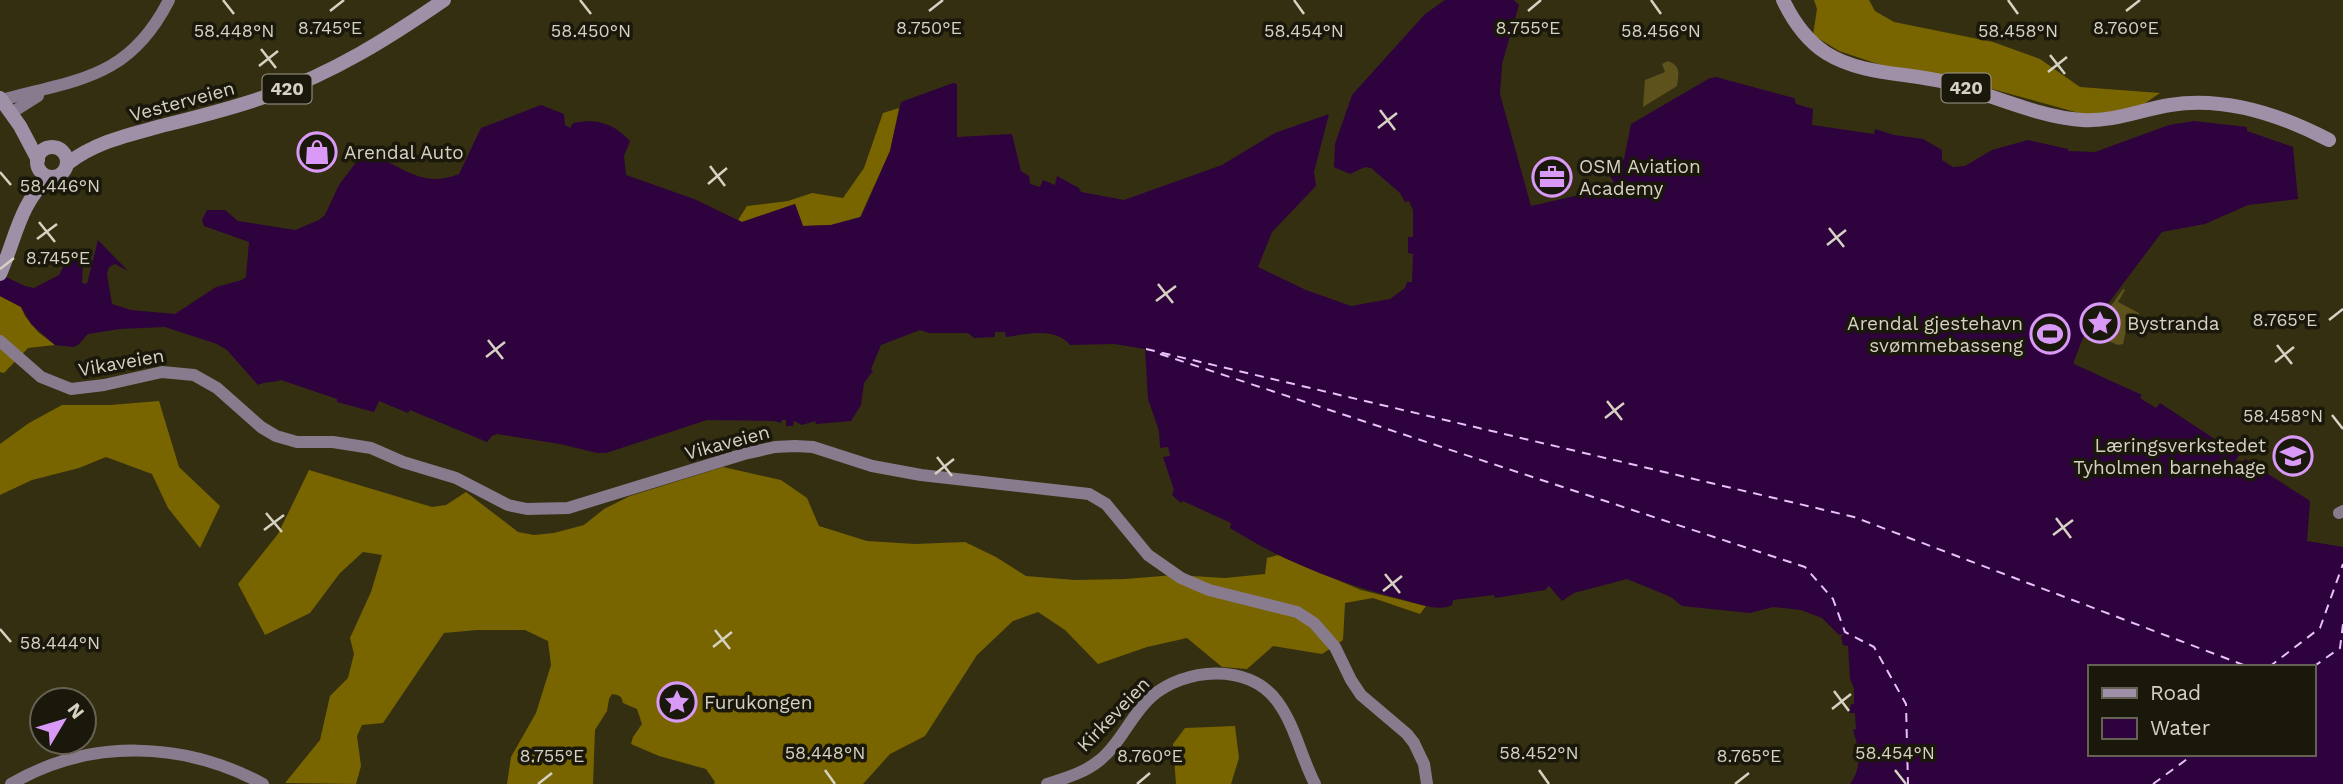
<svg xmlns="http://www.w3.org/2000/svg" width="2343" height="784" font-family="'Work Sans',sans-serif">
	<rect width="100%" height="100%" fill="#352f12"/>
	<g fill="#5d511c">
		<path d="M1668,61c13,5 11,13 9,25l-34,21 2,-27 20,-8 -3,-8z"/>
		<polygon points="2123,289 2125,290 2118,302 2139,313 2136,328 2141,329 2140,334 2126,330 2123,344 2118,345 2099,337 2108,319 2106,313"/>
	</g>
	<g fill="#786500">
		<polygon points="1814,0 1869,0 1875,11 1894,22 1993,42 2040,59 2080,87 2160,93 2138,108 2086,115 1974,84 1881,65 1839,51 1813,35 1817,9"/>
		<polygon points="899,108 890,151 860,217 831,225 803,226 795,204 742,222 738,220 747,206 788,201 812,193 843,198 864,168 883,113"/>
		<polygon points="0,296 21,307 25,316 38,332 55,345 28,348 4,373 0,372"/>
		<polygon points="159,401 179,467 220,506 200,548 168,508 152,474 106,457 79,468 32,480 0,495 0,444 29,423 62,405 110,405"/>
		<path d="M723,467l58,13 26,18 12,28 48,15 48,3 50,-2 31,15 30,19 49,4 50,-1 50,-4 50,3 40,-4 2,-16 11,-3 83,35 65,16 -6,8 -47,-16 -28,5 -2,37 -21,14 -49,-8 -26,23 -25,-2 -35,-29 -40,9 -49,17 -33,-34 -27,-18 -25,9 -36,34 -52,81 -35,18 -27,30h-149l1,-2 -9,-13 -47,-13 -28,-12 2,-7 9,-13 -5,-15 -14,-6c-1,-7 -4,-8 -11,-9l-3,5 -2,12 -12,19 -2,54h-86l4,-27 25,-44 15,-48 -3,-24 -23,-11h-48l-33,3 -61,90 -21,2 -5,11 4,30 -5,18 -71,-1 35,-43 10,-44 18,-18 6,-24 -4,-16 21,-46 11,-37 -19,-3 -23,21 -30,40 -45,22 -27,-51 40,-50 31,-64 123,37 14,-2 20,-13 52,40 16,3 20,-2 30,-8 20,-16 26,-13z"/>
		<polygon points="1235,726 1239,758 1231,784 1176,784 1173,744 1185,728"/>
	</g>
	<path fill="#2d023d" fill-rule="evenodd" d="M1445,0h69l5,5 -17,59 -2,30 31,112 70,-16 13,-8 -4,-6 14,-17 7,-35 79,-46 6,-1 78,21 2,6 17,5 -1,16 62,9 1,-5 19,6 29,4 19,11v10l11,7 12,-1 27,-16 36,-10 40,9v2l27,1 74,-27 25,-4 53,6v4l46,16 5,52 -50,6 -43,19 -43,8 -67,89 -4,10 -5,-1 -12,31v3l68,31 -2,3 16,10 4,-5 79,52 -9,15 2,1 5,-1 8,-11 65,42 -3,40 36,6v237h-493c13,-18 9,-35 3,-54l3,-1 -1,-16h-6l2,-9h3v-16l-4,-9 -2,-33 -5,-1 -2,-8 3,-3 -5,1 -17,-17 -21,-8 -28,-3 -23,6 -68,-7 -11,-9 -44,-18 -53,14 -12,8 -13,-15 -4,4 -50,8 -1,-3 -41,5 -1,5c-13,7 -33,-1 -47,-5 -61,-15 -121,-38 -175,-72l1,-5 -48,-22 -2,2 -9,-8 2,-5 -11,-33 7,-1 -2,-9 -8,1 -1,-17 -11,-32 -3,-50 -31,-5 -44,1c-15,-18 -43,-11 -64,-8l-1,-5h-10v5l-21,1 -6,-5h-39l-9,-3 -39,15 -10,24 2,2 -9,12 -3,22 -10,16 -35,3 -1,-3 -13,4 -8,-4 -1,5h-7v-6h-4l-1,3 -7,-2 -67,-1 -101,33h-9l-37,-9 -63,-10 -5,2 -5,6 -77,-32 -2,3 -29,-12 -5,11 -37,-10v-3l-56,-19c-8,3 -15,1 -23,5l-31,-35 -10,-6 -52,-17 -45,2 -32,5 -10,11 -5,2 -18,-2 -24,-21 -10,-17 -21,-11v-22l25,12 9,2 25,-13 9,-17 15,2 -1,23 5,1 11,-44 30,31 -13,-7 -6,3 -2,7 5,30 19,6 44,4 41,-27 26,-7 4,-3 3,-35 -45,-16 -2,-6 5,-10h18l13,11 57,9 24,-10 6,-5 14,-30 24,-32c34,6 54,38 96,21l22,-46 60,-23 23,9 1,11 5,3 3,-5c24,-5 40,0 57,18l-6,15 2,19 68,24 48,23 53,-18 8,22 28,-1 30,-8 29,-66 11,-49 52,-19 4,1v53l55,-3 9,37 8,5 1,8 10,3 3,-7 12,5 2,-9 22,12 2,4 43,8 98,-35 53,-32 54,-19 -15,58 2,14 -44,46 -14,35 48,23 45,16 39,-7 15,-11 2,-6h5l1,-28 -5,-1v-16h5v-27l-4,-9 -4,1 -5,-9 -29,-25 -6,-1 -15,7 -16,-7 1,-23 17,-49 73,-81zM2089,667h224v87h-224z"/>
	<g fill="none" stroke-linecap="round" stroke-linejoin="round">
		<g stroke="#e6c2f7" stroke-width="2" stroke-dasharray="9 7" stroke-linecap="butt">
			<polyline points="1146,349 1854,517 2249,667"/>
			<polyline points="1160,354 1805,567 1833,599 1845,632 1874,647 1906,704 1908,784"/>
			<polyline points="2269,667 2320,628 2343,564"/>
			<polyline points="2313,667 2340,648 2343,624"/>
			<polyline points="2153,784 2194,754"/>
		</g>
		<g stroke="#877b8d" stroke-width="12">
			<path d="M2,100c76,-21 127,-21 167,-100"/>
			<polyline points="11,113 38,96"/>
			<polyline points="0,341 41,377 71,389 104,385 162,372 194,375 217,388 261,427 276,436 297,442 333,442 371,448 403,462 456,478 508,505 527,509 568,508 744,454 775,447 795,446 813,447 872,466 921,475 1089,494 1106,504 1148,555 1181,578 1209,590 1297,612 1314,623 1335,647 1351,680 1361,695 1407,734 1414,743 1424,764 1427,784"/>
			<polyline points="2339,513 2343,511"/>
			<path d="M11,784c78,-46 173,-43 252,0"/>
			<path d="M1047,784c19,-6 37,-11 53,-24 21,-17 31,-45 51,-63 33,-29 97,-35 126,4 18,24 24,56 38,83"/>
		</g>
		<g stroke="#9f90a7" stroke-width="14">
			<path d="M1783,0c10,21 23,40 43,53 37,23 82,19 123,30 40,11 92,35 133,37 31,2 58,-10 88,-15 55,-9 111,10 159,35"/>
			<polyline points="0,98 20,126 38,160"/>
			<circle cx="52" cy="162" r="15"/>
			<path d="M67,164c28,-22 61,-29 94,-38 36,-9 73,-18 109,-31 63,-22 119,-57 174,-95"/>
			<path d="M0,274c15,-33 20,-73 50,-97"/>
		</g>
	</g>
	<path fill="none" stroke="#d6d2c2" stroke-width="2.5" d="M223,0l11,14M580,0l11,14M1294,0l10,14M1651,0l10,14M2008,0l10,14M330,11l14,-11M929,11l14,-11M1528,11l13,-11M2126,11l14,-11M261,49l15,19M2050,55l15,19M259,66l19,-15M2048,72l19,-15M1380,110l15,20M1378,128l19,-15M710,166l15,20M0,172l11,13M708,184l19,-16M39,222l16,20M1829,228l15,19M37,239l20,-15M1827,245l19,-15M0,269l14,-11M1158,284l15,19M1156,301l20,-15M2329,320l14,-11M488,340l15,19M2277,345l15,19M486,357l19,-15M2275,362l19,-15M1607,401l15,19M2332,415l11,14M1605,418l19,-15M937,457l15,19M935,474l19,-15M266,513l16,19M2056,518l15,20M264,530l20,-15M2053,535l20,-15M1385,574l15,19M1383,591l19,-15M0,629l11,13M715,630l15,19M713,647l19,-15M1834,691l15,20M1832,709l19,-15M825,770l10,14M1539,770l10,14M1895,770l11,14M538,784l14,-11M1137,784l13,-11M1735,784l14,-11"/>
	<defs>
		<g id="shop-ring" transform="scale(2.0125)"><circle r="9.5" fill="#1a170b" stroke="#d99af7" stroke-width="1.5"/><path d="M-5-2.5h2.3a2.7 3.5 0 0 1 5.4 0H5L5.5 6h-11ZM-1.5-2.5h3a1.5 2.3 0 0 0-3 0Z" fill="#d99af7"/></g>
		<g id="office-ring" transform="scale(2.0125)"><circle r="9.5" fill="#1a170b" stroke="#d99af7" stroke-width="1.5"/><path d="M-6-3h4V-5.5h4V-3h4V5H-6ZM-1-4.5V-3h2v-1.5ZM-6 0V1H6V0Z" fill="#d99af7"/></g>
		<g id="sight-ring" transform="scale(2.0125)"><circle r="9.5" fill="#1a170b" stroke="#d99af7" stroke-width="1.5"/><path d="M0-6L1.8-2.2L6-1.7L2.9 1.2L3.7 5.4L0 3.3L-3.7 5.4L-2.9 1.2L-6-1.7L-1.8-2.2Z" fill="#d99af7"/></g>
		<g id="stadium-ring" transform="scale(2.0125)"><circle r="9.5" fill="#1a170b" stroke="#d99af7" stroke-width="1.5"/><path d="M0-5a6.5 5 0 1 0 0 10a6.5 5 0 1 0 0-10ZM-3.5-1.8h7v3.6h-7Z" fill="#d99af7"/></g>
		<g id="school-ring" transform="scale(2.0125)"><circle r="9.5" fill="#1a170b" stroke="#d99af7" stroke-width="1.5"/><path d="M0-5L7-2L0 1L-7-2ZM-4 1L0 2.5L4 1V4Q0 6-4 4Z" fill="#d99af7"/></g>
	</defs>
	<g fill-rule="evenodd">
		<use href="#shop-ring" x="317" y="152"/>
		<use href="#office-ring" x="1552" y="177"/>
		<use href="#sight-ring" x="2100" y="323"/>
		<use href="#stadium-ring" x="2050" y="334"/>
		<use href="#school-ring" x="2293" y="456"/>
		<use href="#sight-ring" x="677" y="702"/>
	</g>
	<g text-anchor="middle" stroke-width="7" stroke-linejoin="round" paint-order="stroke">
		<g fill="#1a170b" stroke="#9e9a8b" stroke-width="2">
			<rect x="1941.5" y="73.5" width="49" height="29" rx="5"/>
			<rect x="262.5" y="74.5" width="49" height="29" rx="5"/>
		</g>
		<g font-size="18" font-weight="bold" fill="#d6d2c2">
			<text x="1966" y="94">420</text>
			<text x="287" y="95">420</text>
		</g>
		<g font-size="19" fill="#d6d2c2" stroke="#1a170b">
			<text transform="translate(182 101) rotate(-15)" y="7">Vesterveien</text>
			<text transform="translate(121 362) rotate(-10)" y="7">Vikaveien</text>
			<text transform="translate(727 442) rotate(-15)" y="7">Vikaveien</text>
			<text transform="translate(1113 714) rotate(-46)" y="7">Kirkeveien</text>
		</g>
		<g font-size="19" fill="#d6d2c2" stroke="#1a170b" text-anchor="start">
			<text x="344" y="159">Arendal Auto</text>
			<text x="1579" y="173">OSM Aviation<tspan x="1579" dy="22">Academy</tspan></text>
			<text x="2023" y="330" text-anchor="end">Arendal gjestehavn<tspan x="2023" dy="22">svømmebasseng</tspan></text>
			<text x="2127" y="330">Bystranda</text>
			<text x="2266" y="452" text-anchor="end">Læringsverkstedet<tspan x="2266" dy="22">Tyholmen barnehage</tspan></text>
			<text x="704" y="709">Furukongen</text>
		</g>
	</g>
	<g font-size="18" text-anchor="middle" fill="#d6d2c2" stroke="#1a170b" stroke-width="7" stroke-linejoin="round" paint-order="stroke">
		<text x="330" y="34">8.745°E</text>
		<text x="929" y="34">8.750°E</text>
		<text x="1528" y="34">8.755°E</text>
		<text x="2126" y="34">8.760°E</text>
		<text x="234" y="37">58.448°N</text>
		<text x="591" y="37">58.450°N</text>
		<text x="1304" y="37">58.454°N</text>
		<text x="1661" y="37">58.456°N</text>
		<text x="2018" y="37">58.458°N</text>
		<text x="60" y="192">58.446°N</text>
		<text x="58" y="264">8.745°E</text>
		<text x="2285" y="326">8.765°E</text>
		<text x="2283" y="422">58.458°N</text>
		<text x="60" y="649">58.444°N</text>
		<text x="825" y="759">58.448°N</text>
		<text x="1539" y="759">58.452°N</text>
		<text x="1895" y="759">58.454°N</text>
		<text x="552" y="762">8.755°E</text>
		<text x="1150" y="762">8.760°E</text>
		<text x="1749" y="762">8.765°E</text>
	</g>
	<rect x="2088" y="665" width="228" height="91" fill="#1a170b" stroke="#656254" stroke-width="2"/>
	<rect x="2102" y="688" width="35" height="10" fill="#9f90a7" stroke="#656254" stroke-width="2"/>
	<text x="2150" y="700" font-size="21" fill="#d6d2c2">Road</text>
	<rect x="2102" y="718" width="35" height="21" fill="#2d023d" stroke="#656254" stroke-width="2"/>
	<text x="2150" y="735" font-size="21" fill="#d6d2c2">Water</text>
	<g transform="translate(63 721) rotate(52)"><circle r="33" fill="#1a170b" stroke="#656254" stroke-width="2"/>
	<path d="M0-5L12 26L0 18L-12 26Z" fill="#d99af7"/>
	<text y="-10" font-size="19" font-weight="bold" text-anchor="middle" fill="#d6d2c2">N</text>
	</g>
</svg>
